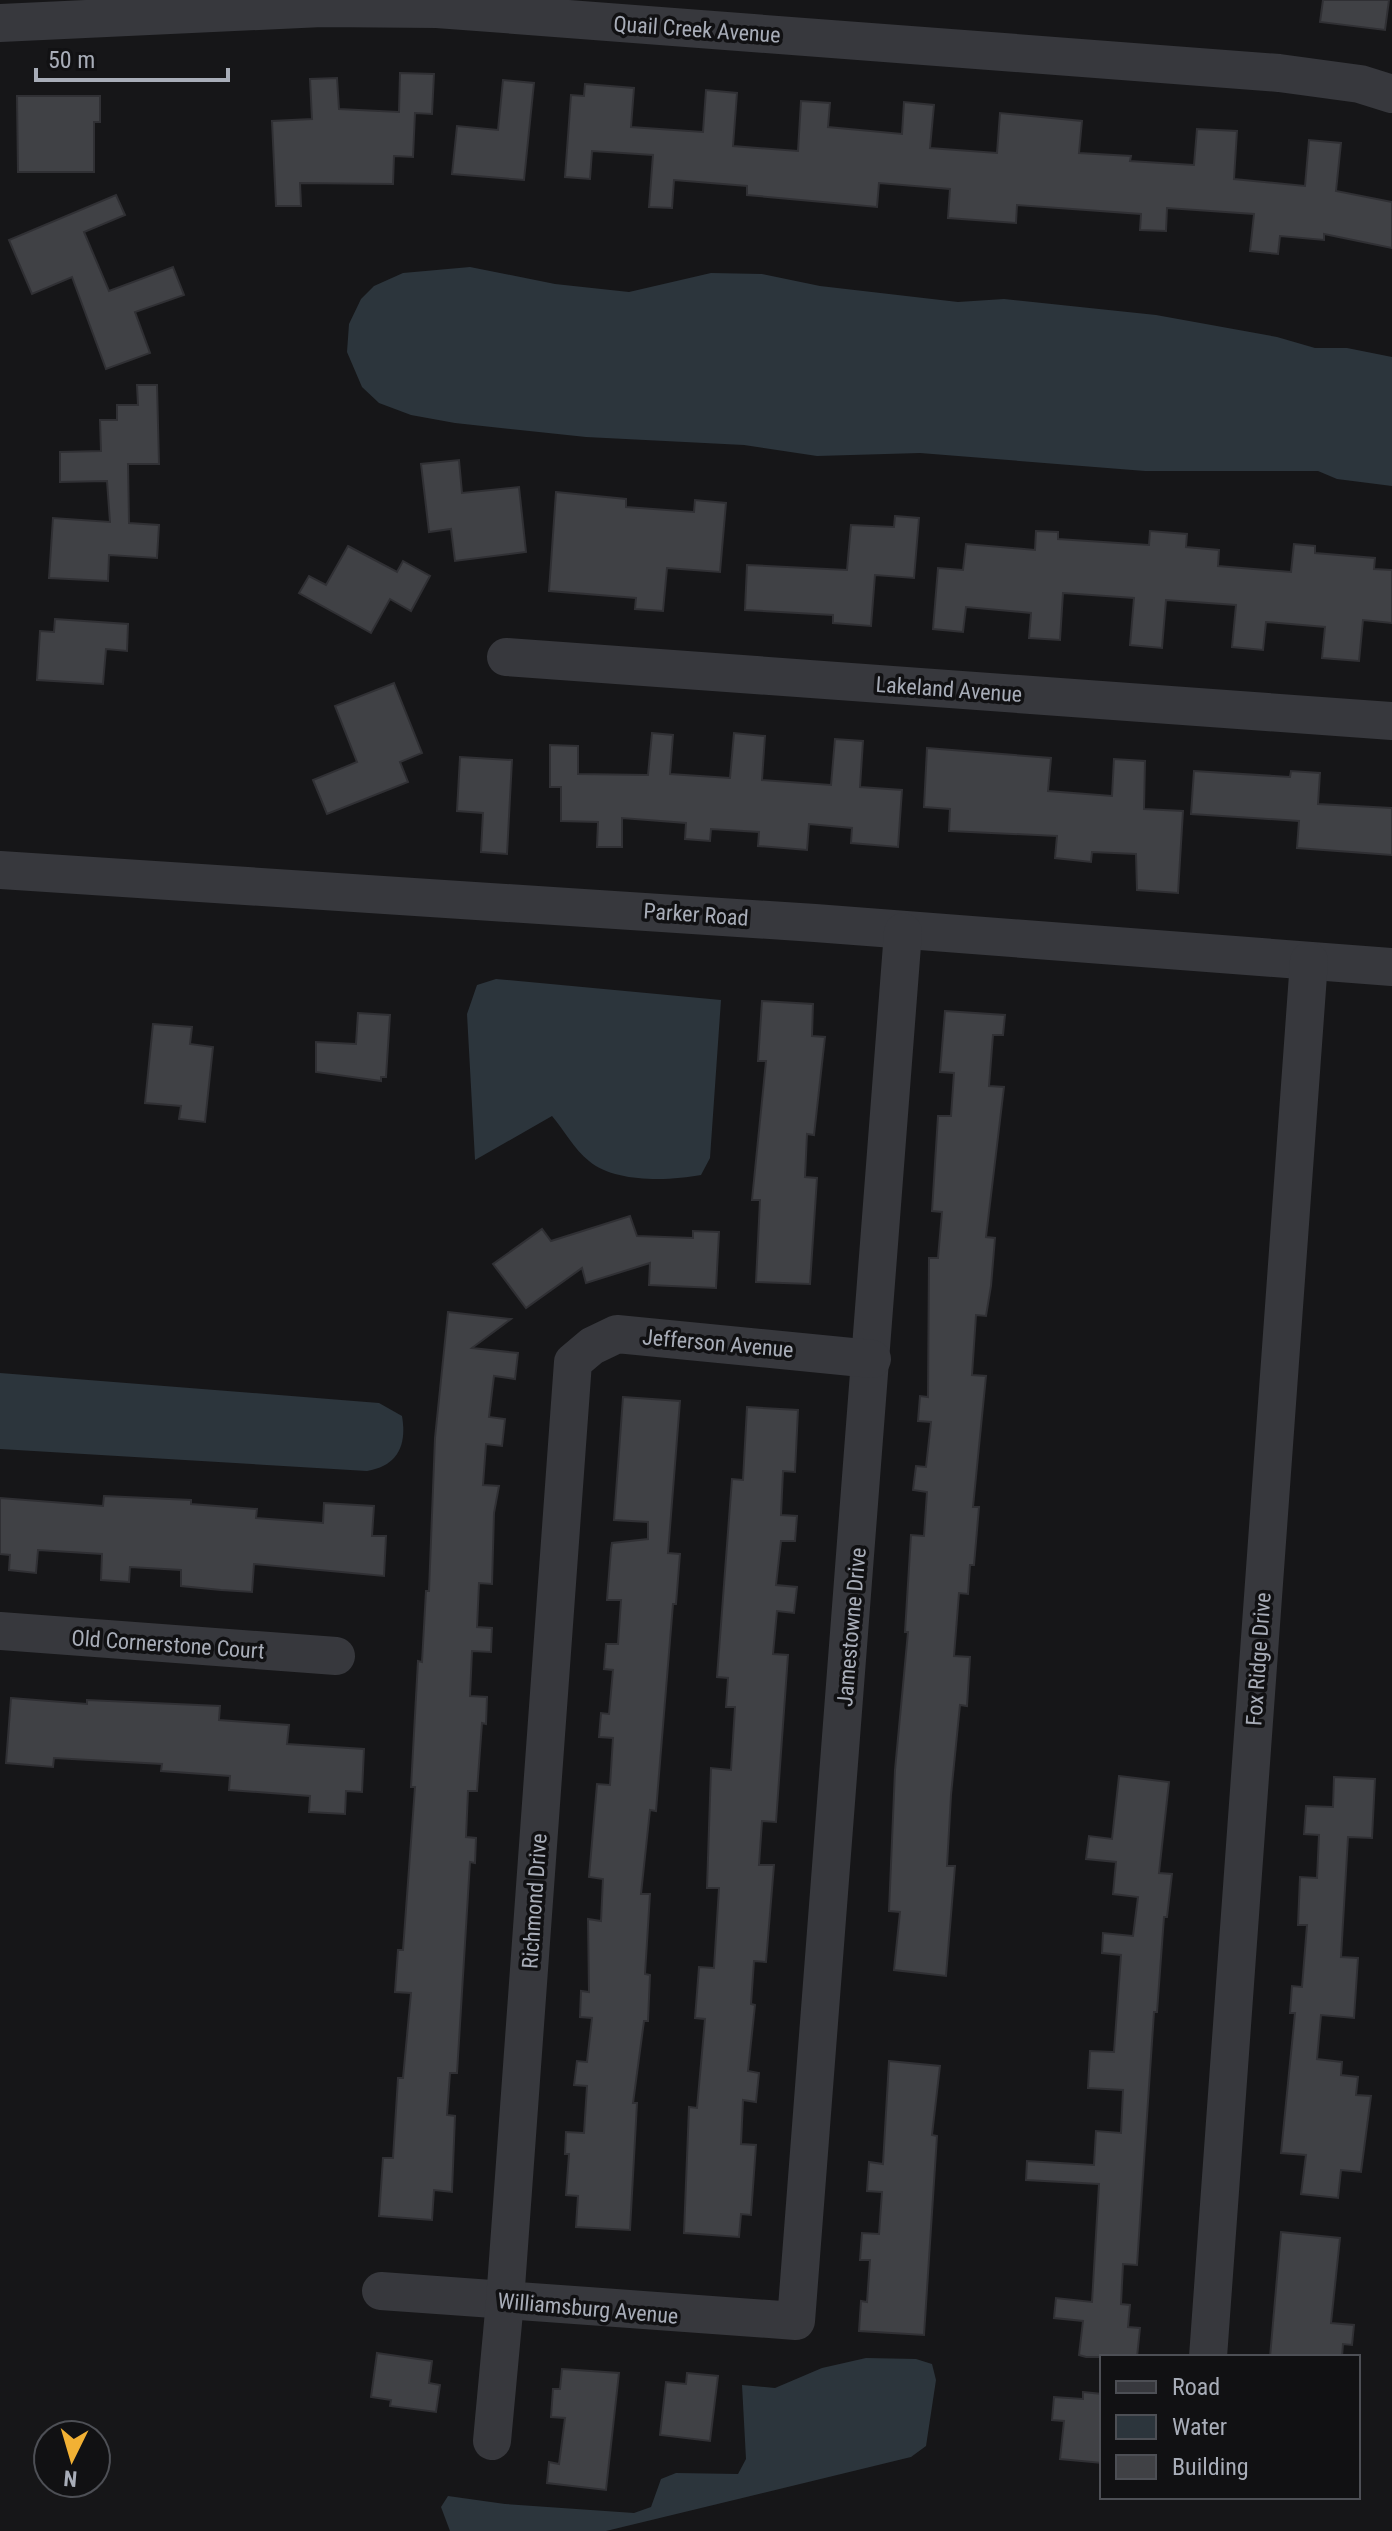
<svg xmlns="http://www.w3.org/2000/svg" width="1392" height="2531" font-family="'Roboto Condensed',sans-serif">
	<rect width="100%" height="100%" fill="#161618"/>
	<g fill="#2c353c">
		<polygon points="470,267 555,284 629,292 711,273 762,274 820,286 958,302 1004,299 1156,315 1277,337 1315,348 1347,348 1392,357 1392,486 1337,479 1318,471 1145,471 920,453 817,456 744,445 586,437 455,423 411,415 379,403 362,387 347,352 349,324 361,299 374,286 403,273"/>
		<path d="M496,979l225,21 -11,158 -9,17c-32,6 -86,8 -112,-14 -15,-12 -25,-31 -37,-45l-77,44 -8,-146 10,-29z"/>
		<path d="M0,1373l379,30 23,13c5,29 -4,50 -35,55l-367,-22z"/>
		<polygon points="866,2358 916,2359 932,2364 936,2380 926,2446 911,2457 606,2531 450,2531 441,2507 448,2496 505,2504 634,2513 651,2507 661,2479 676,2473 738,2474 746,2459 742,2385 775,2388 822,2368"/>
	</g>
	<g fill="#404145" stroke="#303034" stroke-width="2">
		<polygon points="1323,0 1389,0 1385,30 1320,22"/>
		<polygon points="400,73 434,74 432,114 415,113 413,157 394,156 393,184 300,183 301,206 276,206 272,121 312,119 310,79 337,78 339,109 399,112"/>
		<polygon points="503,80 534,83 524,180 452,174 457,126 498,130"/>
		<polygon points="585,84 634,88 631,127 703,132 706,90 737,93 733,146 798,151 801,101 830,103 828,127 902,134 904,102 934,105 930,148 997,153 1000,113 1082,121 1079,153 1131,156 1130,161 1194,165 1197,129 1237,131 1234,179 1305,186 1309,140 1341,143 1336,191 1392,202 1392,248 1324,234 1324,240 1280,236 1278,254 1250,251 1254,214 1167,208 1166,231 1140,230 1141,214 1017,205 1016,223 948,218 950,189 879,183 877,207 747,195 747,186 674,180 672,208 649,207 653,155 592,151 590,179 565,177 571,95 584,96"/>
		<polygon points="17,96 100,96 100,122 94,122 94,172 18,172"/>
		<polygon points="116,195 125,215 84,232 109,291 173,267 184,295 135,312 150,353 106,369 72,277 32,294 9,240"/>
		<polygon points="137,385 157,385 159,464 128,464 129,523 159,525 157,558 109,555 108,581 49,578 53,518 110,522 107,481 60,482 60,452 101,451 100,420 117,420 117,405 138,405"/>
		<polygon points="459,460 462,493 519,487 526,552 455,561 451,529 429,532 421,464"/>
		<polygon points="556,492 626,499 626,507 694,512 695,500 726,503 720,572 667,568 663,611 635,609 636,598 549,591"/>
		<polygon points="895,516 919,518 914,578 875,575 871,626 833,623 833,615 745,610 747,565 847,570 851,525 894,527"/>
		<polygon points="1036,531 1058,532 1058,539 1149,545 1150,531 1187,534 1186,547 1219,550 1218,566 1291,572 1294,544 1315,546 1315,553 1375,558 1374,569 1392,570 1392,623 1363,620 1359,661 1322,658 1325,627 1266,622 1263,650 1232,647 1236,605 1166,600 1162,648 1130,645 1134,598 1063,593 1060,640 1029,638 1031,613 966,607 963,632 933,629 938,568 963,570 966,544 1035,550"/>
		<polygon points="348,546 397,572 403,561 430,576 411,611 390,599 371,633 299,593 309,576 326,585"/>
		<polygon points="55,619 128,624 127,651 106,649 103,684 37,680 40,631 54,632"/>
		<polygon points="394,683 422,753 400,762 408,782 327,814 313,780 357,762 335,706"/>
		<polygon points="652,733 673,735 670,774 730,778 734,733 765,736 762,780 831,785 835,739 863,741 860,787 902,790 898,847 851,843 852,828 809,824 807,850 758,846 759,832 711,829 710,841 685,839 686,823 622,818 622,847 597,847 598,822 561,821 561,787 550,787 550,745 578,746 578,774 648,775"/>
		<polygon points="927,748 1051,758 1048,791 1112,796 1114,759 1145,761 1144,809 1183,811 1178,893 1137,890 1136,854 1092,852 1091,862 1055,858 1057,836 949,831 950,809 924,807"/>
		<polygon points="460,757 512,760 507,854 481,852 483,813 457,811"/>
		<polygon points="1194,771 1290,777 1291,771 1320,773 1318,804 1392,808 1392,855 1297,848 1299,821 1191,814"/>
		<polygon points="762,1001 813,1004 812,1036 825,1037 814,1135 807,1134 805,1177 817,1178 810,1284 756,1282 760,1200 752,1200 766,1061 758,1061"/>
		<polygon points="945,1011 1005,1015 1003,1035 993,1035 989,1086 1004,1087 986,1237 995,1238 991,1286 986,1316 976,1315 972,1375 986,1376 973,1507 979,1507 974,1565 970,1565 968,1594 959,1593 954,1656 970,1657 967,1706 960,1705 951,1795 947,1866 955,1866 946,1976 894,1970 900,1912 889,1911 895,1770 908,1632 905,1632 911,1535 924,1536 927,1492 913,1490 916,1466 926,1467 931,1422 918,1421 920,1396 928,1397 929,1258 938,1258 942,1212 932,1211 938,1116 951,1116 954,1073 940,1072"/>
		<polygon points="358,1013 390,1015 386,1077 381,1077 381,1081 316,1072 316,1042 356,1044"/>
		<polygon points="153,1024 192,1027 190,1044 213,1047 205,1122 179,1119 181,1106 145,1103"/>
		<polygon points="630,1216 637,1236 693,1238 693,1231 719,1232 716,1288 649,1285 650,1263 586,1283 582,1268 526,1308 493,1264 542,1229 551,1241"/>
		<polygon points="448,1312 511,1319 472,1348 518,1353 515,1379 494,1376 489,1417 505,1419 502,1446 486,1444 483,1485 499,1486 494,1513 492,1584 479,1583 477,1627 492,1628 491,1652 472,1651 470,1696 487,1697 486,1724 482,1723 477,1791 468,1791 466,1837 476,1838 475,1863 470,1862 457,2073 450,2073 447,2115 455,2116 452,2192 434,2190 432,2220 379,2216 383,2158 393,2158 398,2078 403,2078 411,1993 395,1992 398,1950 403,1950 415,1787 411,1787 418,1661 422,1662 426,1591 429,1591 435,1438"/>
		<polygon points="623,1397 680,1401 668,1553 680,1554 676,1604 673,1604 656,1811 650,1810 641,1894 650,1894 645,1974 650,1975 648,2021 644,2021 633,2103 637,2103 630,2230 576,2227 578,2196 566,2195 569,2154 565,2154 566,2132 584,2133 587,2086 574,2085 577,2061 587,2062 592,2018 580,2017 581,1991 589,1992 588,1919 601,1921 603,1879 589,1877 597,1784 610,1785 613,1738 599,1737 601,1713 609,1714 613,1670 604,1669 606,1644 618,1644 621,1600 607,1600 611,1549 612,1543 648,1539 648,1522 614,1520"/>
		<polygon points="747,1407 798,1410 795,1472 783,1471 781,1515 797,1516 795,1541 781,1541 776,1585 797,1587 794,1613 777,1611 773,1654 788,1655 776,1822 762,1821 759,1865 774,1865 766,1962 754,1961 751,2004 755,2005 748,2071 759,2073 756,2102 743,2100 741,2144 756,2145 751,2215 741,2214 739,2237 684,2233 689,2107 697,2108 705,2019 695,2018 699,1967 714,1968 719,1888 707,1888 711,1768 731,1770 735,1707 726,1707 728,1678 717,1677 732,1479 743,1480"/>
		<polygon points="104,1496 191,1500 191,1504 257,1509 256,1518 323,1523 324,1503 374,1506 372,1536 386,1536 384,1576 254,1564 252,1592 221,1590 181,1586 181,1570 130,1567 129,1582 101,1580 102,1554 38,1550 36,1573 9,1570 10,1555 0,1554 0,1498 103,1506"/>
		<polygon points="11,1698 87,1704 87,1700 220,1706 219,1720 289,1725 287,1744 364,1749 362,1792 346,1791 345,1814 309,1812 310,1796 229,1790 230,1776 161,1771 162,1764 54,1758 53,1767 6,1763"/>
		<polygon points="1119,1776 1169,1782 1159,1873 1172,1874 1167,1917 1164,1917 1157,2012 1154,2012 1137,2265 1123,2264 1121,2304 1130,2305 1128,2327 1140,2328 1137,2357 1086,2357 1079,2355 1083,2321 1054,2318 1056,2298 1092,2302 1099,2184 1026,2180 1027,2161 1094,2165 1096,2131 1121,2133 1123,2090 1088,2088 1090,2051 1114,2052 1121,1955 1102,1953 1103,1933 1133,1936 1138,1897 1113,1894 1116,1862 1086,1859 1089,1836 1112,1839"/>
		<polygon points="1334,1777 1375,1779 1372,1838 1348,1837 1341,1957 1358,1958 1354,2018 1321,2015 1317,2059 1342,2062 1341,2075 1358,2077 1356,2095 1371,2096 1361,2172 1341,2170 1338,2198 1301,2194 1306,2155 1281,2153 1295,2013 1290,2013 1292,1986 1302,1987 1307,1925 1298,1925 1300,1877 1317,1878 1319,1835 1304,1834 1306,1806 1333,1807"/>
		<polygon points="889,2061 940,2066 932,2135 937,2136 924,2335 859,2331 861,2301 867,2302 870,2260 860,2260 862,2233 879,2234 882,2192 867,2191 869,2162 883,2164"/>
		<polygon points="1281,2232 1340,2238 1331,2323 1354,2325 1352,2345 1343,2344 1342,2357 1270,2357"/>
		<polygon points="377,2353 432,2361 429,2383 440,2385 436,2412 390,2406 391,2400 371,2397"/>
		<polygon points="562,2369 619,2373 606,2490 547,2483 549,2462 559,2464 565,2418 551,2417 553,2389 560,2389"/>
		<polygon points="687,2373 718,2376 710,2441 660,2435 666,2382 686,2384"/>
		<polygon points="1083,2392 1102,2394 1102,2463 1060,2459 1064,2421 1052,2420 1054,2397 1083,2399"/>
	</g>
	<g fill="none" stroke-linecap="round" stroke-linejoin="round">
		<g stroke="#37383d" stroke-width="38">
			<polyline points="0,23 322,8 437,9 1279,73 1360,84 1392,94"/>
			<polyline points="506,657 1392,721"/>
			<polyline points="0,870 815,923 1392,967"/>
			<polyline points="0,1631 336,1656"/>
			<polyline points="381,2291 796,2321 903,932"/>
			<polyline points="1208,2357 1309,961"/>
			<polyline points="492,2441 505,2301 573,1362 592,1346 617,1334 872,1359"/>
		</g>
	</g>
	<g text-anchor="middle" stroke-width="7" stroke-linejoin="round" paint-order="stroke">
		<g font-size="22" fill="#a8adb8" stroke="#111113">
			<text transform="translate(697 29) rotate(4)" y="8">Quail Creek Avenue</text>
			<text transform="translate(949 689) rotate(4)" y="8">Lakeland Avenue</text>
			<text transform="translate(696 914) rotate(4)" y="8">Parker Road</text>
			<text transform="translate(718 1343) rotate(5)" y="8">Jefferson Avenue</text>
			<text transform="translate(851 1627) rotate(-85)" y="8">Jamestowne Drive</text>
			<text transform="translate(168 1644) rotate(4)" y="8">Old Cornerstone Court</text>
			<text transform="translate(1258 1659) rotate(-86)" y="8">Fox Ridge Drive</text>
			<text transform="translate(534 1901) rotate(-86)" y="8">Richmond Drive</text>
			<text transform="translate(588 2308) rotate(5)" y="8">Williamsburg Avenue</text>
		</g>
	</g>
	<rect x="1100" y="2355" width="260" height="144" fill="#111113" stroke="#4d4f55" stroke-width="2"/>
	<rect x="1116" y="2381" width="40" height="12" fill="#37383d" stroke="#4d4f55" stroke-width="2"/>
	<text x="1172" y="2395" font-size="24" fill="#a8adb8">Road</text>
	<rect x="1116" y="2415" width="40" height="24" fill="#2c353c" stroke="#4d4f55" stroke-width="2"/>
	<text x="1172" y="2435" font-size="24" fill="#a8adb8">Water</text>
	<rect x="1116" y="2455" width="40" height="24" fill="#404145" stroke="#4d4f55" stroke-width="2"/>
	<text x="1172" y="2475" font-size="24" fill="#a8adb8">Building</text>
	<g transform="translate(72 2459) rotate(185)"><circle r="38" fill="#111113" stroke="#4d4f55" stroke-width="2"/>
	<path d="M0-6L14 30L0 20L-14 30Z" fill="#f2b134"/>
	<text y="-12" font-size="22" font-weight="bold" text-anchor="middle" fill="#a8adb8">N</text>
	</g>
	<path d="M36 68v12h192v-12" fill="none" stroke="#a8adb8" stroke-width="4"/>
	<text x="48" y="68" font-size="24" fill="#a8adb8" stroke="#111113" stroke-width="6" paint-order="stroke">50 m</text>
</svg>
